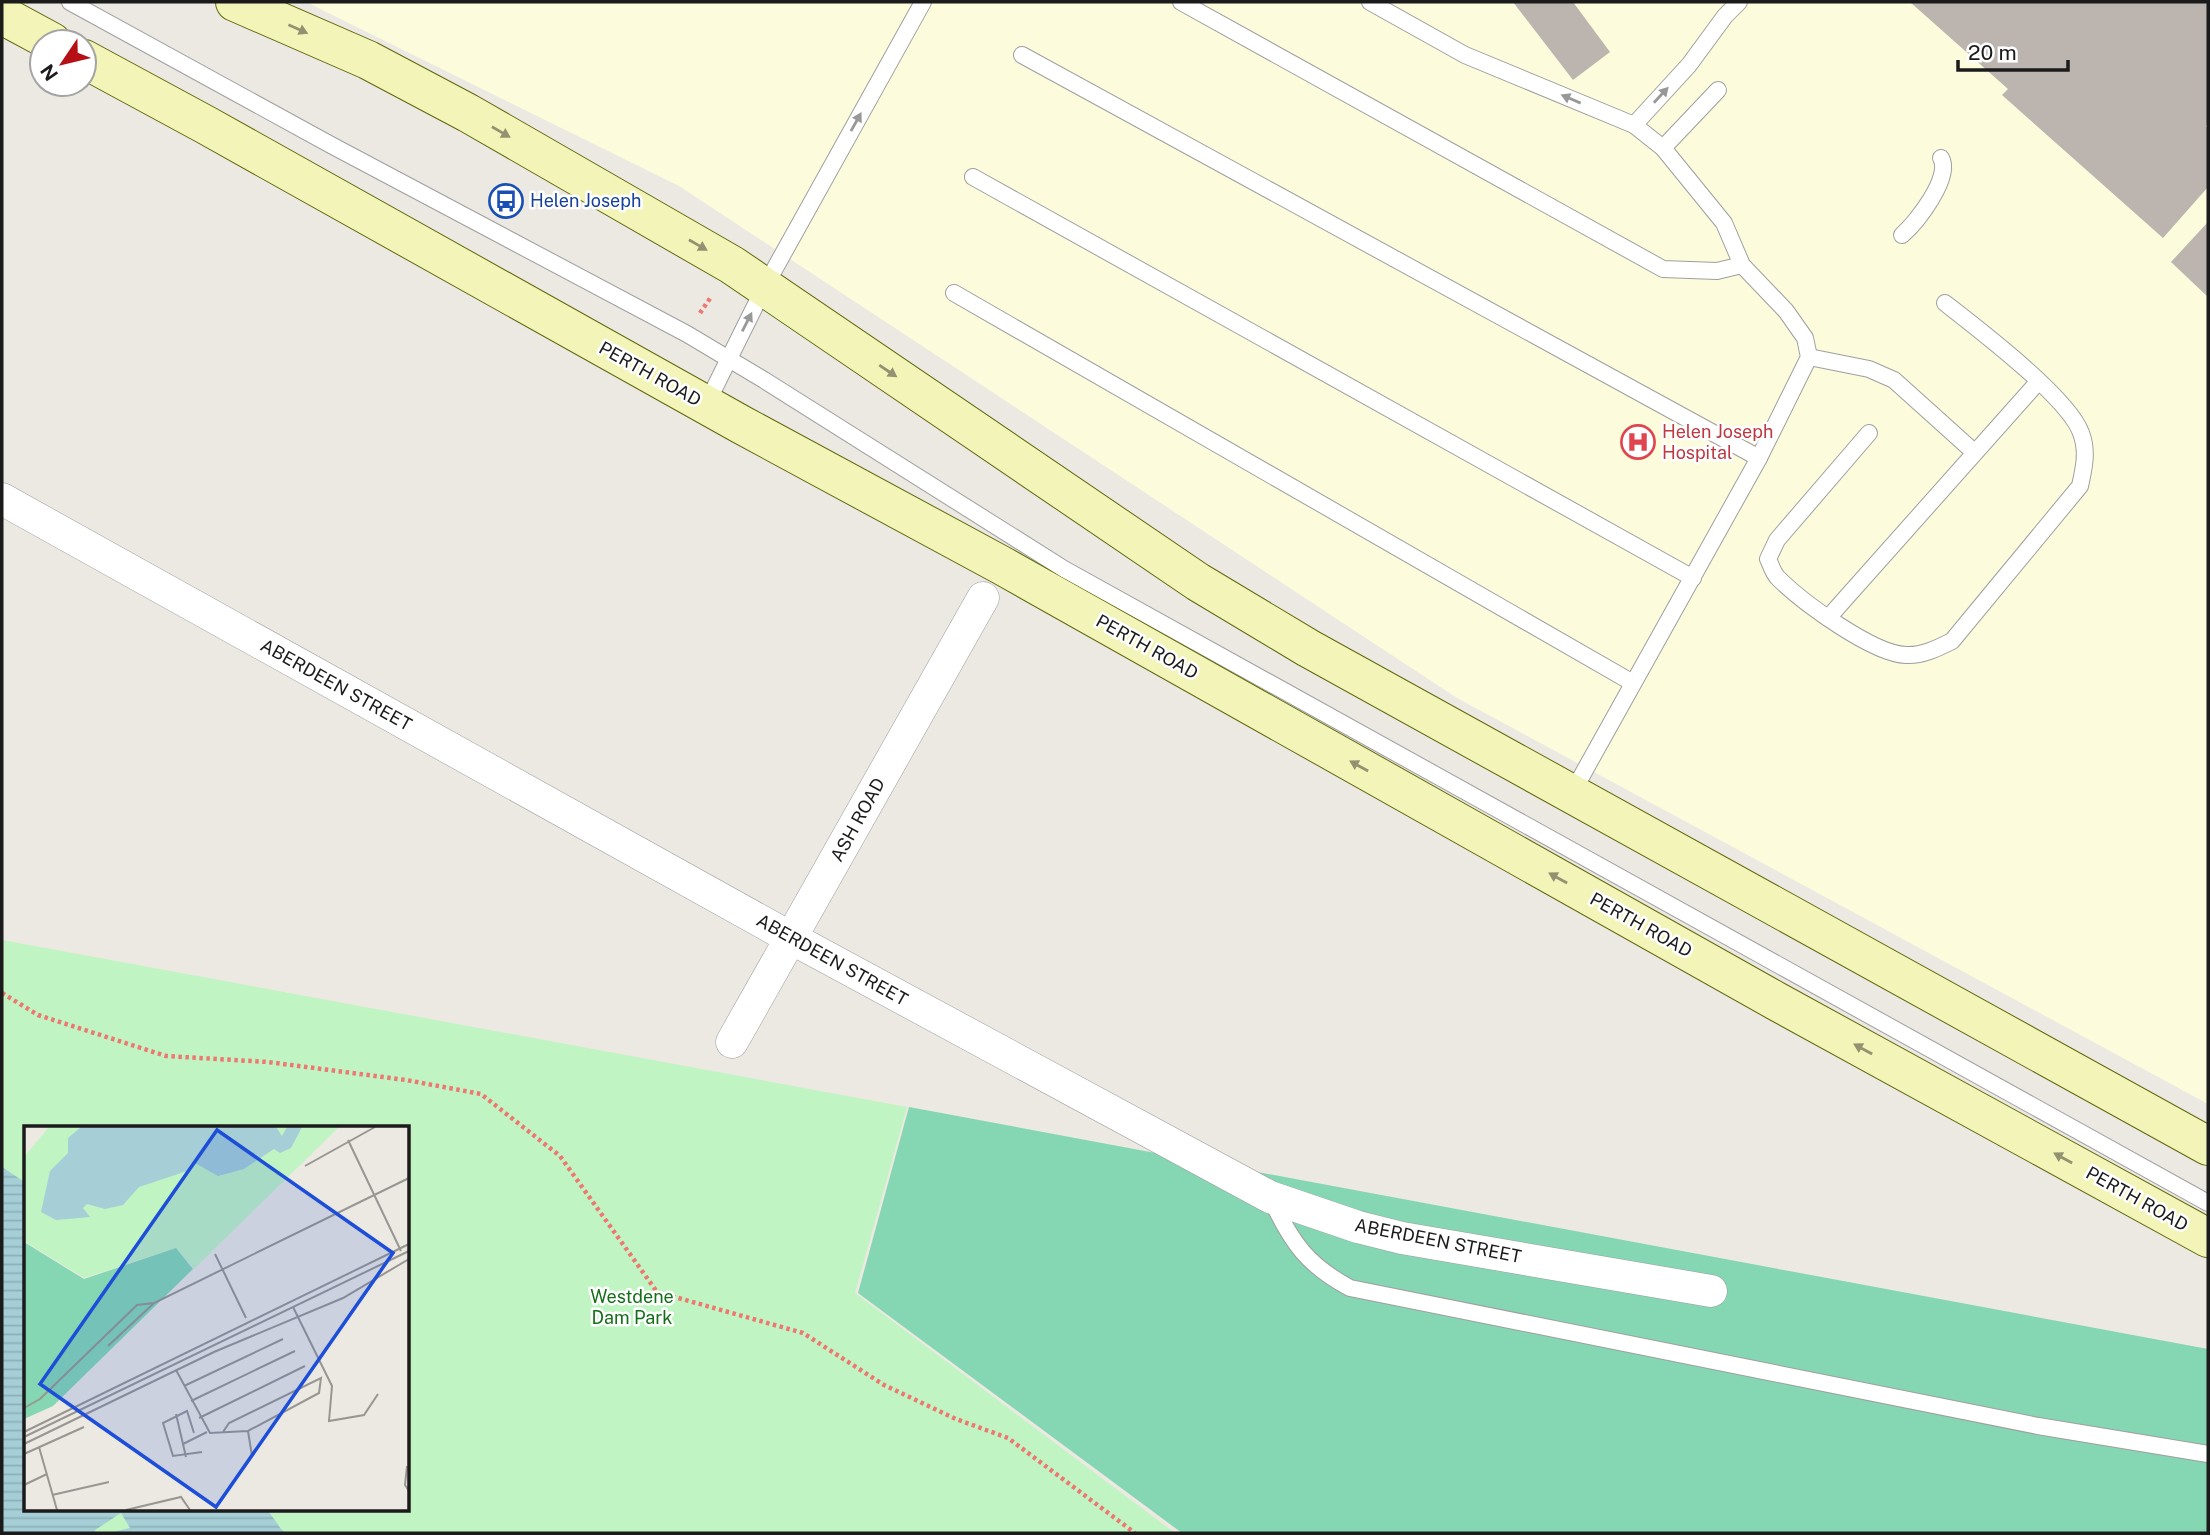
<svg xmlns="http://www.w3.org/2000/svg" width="2210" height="1535" font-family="'Public Sans',sans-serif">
	<defs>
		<pattern id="water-rules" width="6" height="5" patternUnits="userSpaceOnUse" patternTransform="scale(1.75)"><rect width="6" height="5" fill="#a5ced7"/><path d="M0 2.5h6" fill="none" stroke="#8db0b8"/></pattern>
	</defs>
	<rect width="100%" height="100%" fill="#ece8e2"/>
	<polygon fill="#fcfbdb" points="306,2 2208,2 2208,1104 1457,698 679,186"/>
	<path fill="#c1f4c3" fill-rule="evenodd" d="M2,940l905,167 -52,186 320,240h-1173zM26,1127h382v382h-382z"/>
	<polygon fill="#85d6b3" points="909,1107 2208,1349 2208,1533 1182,1533 858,1293"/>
	<polygon fill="url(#water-rules)" points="2,1167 26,1183 26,1509 267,1509 281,1529 286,1533 109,1533 130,1528 121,1513 95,1530 95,1533 2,1533"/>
	<g fill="#bcb4af">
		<polygon points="1513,2 1573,2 1610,52 1573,80"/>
		<polygon points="1910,2 2208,2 2208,124 2206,126 2208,129 2208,187 2163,238 2002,95 2008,89"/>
		<polygon points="2208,222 2208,297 2171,262"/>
	</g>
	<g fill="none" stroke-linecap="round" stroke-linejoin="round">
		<g stroke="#9f9f9f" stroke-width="18">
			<g id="lane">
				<polyline points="70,2 331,145 687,334 764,380 1064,569 2208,1203"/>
				<polyline points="1181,2 1663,269 1717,271 1742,265"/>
				<polyline points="1370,2 1465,55 1634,125 1663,148 1724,223 1742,265 1786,311 1805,338 1809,357 1759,458 1571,795"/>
				<polyline points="1022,55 1759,458"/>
				<polyline points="1634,125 1689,65 1725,16 1739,2"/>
				<polyline points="1663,148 1718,90"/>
				<polyline points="973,177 1693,578"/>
				<path d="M1902,235c15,-13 50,-58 39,-77"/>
				<polyline points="954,293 1633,683"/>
				<polyline points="1809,357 1869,369 1894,380 1974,452"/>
				<polyline points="706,405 764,288 923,2"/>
				<path d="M1869,433l-92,107 -9,19c3,6 5,14 10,19 24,24 95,76 128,77 16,1 32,-7 46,-14l128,-155c4,-18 8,-35 1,-53 -12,-35 -104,-105 -136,-130"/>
				<polyline points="1828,618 2038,382"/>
				<path d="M1271,1199c21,44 36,66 79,89l688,138 170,28"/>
			</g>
		</g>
		<g stroke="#9f9f9f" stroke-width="33">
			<g id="street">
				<polyline points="2,499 791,938 1270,1197 1358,1227 1402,1238 1711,1291"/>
				<polyline points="732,1042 983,598"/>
			</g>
		</g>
		<g stroke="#62680d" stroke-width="40">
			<g id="secondary">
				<polyline points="235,2 368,60 468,113 732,265 1198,582 1308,648 2208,1146"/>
				<polyline points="2,15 52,42"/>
				<polyline points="84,59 206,125 742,425 1001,565 1776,1001 2208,1238"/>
			</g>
		</g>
		<g stroke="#ee7871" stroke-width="4.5" stroke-dasharray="3.5 3.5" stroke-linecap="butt">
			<polyline points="700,313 711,297"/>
			<polyline points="2,993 38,1015 166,1056 268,1062 406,1080 481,1094 560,1156 657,1292 803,1333 884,1385 956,1419 1008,1438 1135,1533"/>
		</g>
		<use href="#lane" stroke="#fff" stroke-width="16"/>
		<use href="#street" stroke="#fff" stroke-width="32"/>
		<use href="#secondary" stroke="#f3f4b8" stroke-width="38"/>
	</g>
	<defs><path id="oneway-solid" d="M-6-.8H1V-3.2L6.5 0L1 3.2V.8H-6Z" transform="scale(1.75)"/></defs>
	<g fill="#929271">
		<use href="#oneway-solid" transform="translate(298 29) rotate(24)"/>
		<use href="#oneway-solid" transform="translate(501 132) rotate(30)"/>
		<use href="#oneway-solid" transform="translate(698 245) rotate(30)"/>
		<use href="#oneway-solid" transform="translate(888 371) rotate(34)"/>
		<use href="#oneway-solid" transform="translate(1359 766) rotate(-151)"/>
		<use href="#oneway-solid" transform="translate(1558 878) rotate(-151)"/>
		<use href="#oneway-solid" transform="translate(1863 1049) rotate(-151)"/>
		<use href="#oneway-solid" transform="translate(2063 1158) rotate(-151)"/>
	</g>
	<g fill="#989898">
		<use href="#oneway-solid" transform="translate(1661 95) rotate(-47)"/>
		<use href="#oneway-solid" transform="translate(1571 99) rotate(-157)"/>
		<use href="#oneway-solid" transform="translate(856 122) rotate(-61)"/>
		<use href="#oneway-solid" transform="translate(747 322) rotate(-63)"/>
	</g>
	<defs>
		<g id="bus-ring" transform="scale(1.75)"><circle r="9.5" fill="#fff" stroke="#1a4fb4" stroke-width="1.5"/><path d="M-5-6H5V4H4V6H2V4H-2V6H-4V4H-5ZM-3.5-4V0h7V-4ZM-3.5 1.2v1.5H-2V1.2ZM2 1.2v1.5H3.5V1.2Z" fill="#1a4fb4"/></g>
		<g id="hospital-ring" transform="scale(1.75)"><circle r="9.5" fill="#fff" stroke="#e0444e" stroke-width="1.5"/><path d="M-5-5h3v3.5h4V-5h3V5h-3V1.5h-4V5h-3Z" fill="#e0444e"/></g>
	</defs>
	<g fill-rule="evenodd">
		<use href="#bus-ring" x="506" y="201"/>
		<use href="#hospital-ring" x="1638" y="442"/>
	</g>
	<g text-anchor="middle" stroke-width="5" stroke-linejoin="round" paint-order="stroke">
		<g font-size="18" fill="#164399" stroke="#fff" text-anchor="start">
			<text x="530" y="207">Helen Joseph</text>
		</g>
		<g font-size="18" fill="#1b1b1b" stroke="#fff">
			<text transform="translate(650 374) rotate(29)" y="6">PERTH ROAD</text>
			<text transform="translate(1147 647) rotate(29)" y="6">PERTH ROAD</text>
			<text transform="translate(336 685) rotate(29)" y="6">ABERDEEN STREET</text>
			<text transform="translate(858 820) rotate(-61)" y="6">ASH ROAD</text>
			<text transform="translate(1641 925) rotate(29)" y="6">PERTH ROAD</text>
			<text transform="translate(832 960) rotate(29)" y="6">ABERDEEN STREET</text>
			<text transform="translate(2137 1199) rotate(29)" y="6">PERTH ROAD</text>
			<text transform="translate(1438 1241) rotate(11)" y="6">ABERDEEN STREET</text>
		</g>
		<g font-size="18" fill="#be3a42" stroke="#fff" text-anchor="start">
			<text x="1662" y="438">Helen Joseph<tspan x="1662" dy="21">Hospital</tspan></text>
		</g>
		<g font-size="18" fill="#136f17" stroke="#fff">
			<text x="632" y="1303">Westdene<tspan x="632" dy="21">Dam Park</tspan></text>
		</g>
	</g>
	<g transform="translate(24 1126)">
		<rect width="385" height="385" fill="#ece8e2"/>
		<path d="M25,1h290l-145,142 -18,-21 -92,30 -60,-37v-84z" fill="#c1f4c3"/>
		<path d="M0,116l60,37 92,-31 17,21 -140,137 -29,13z" fill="#85d6b3"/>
		<path d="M57,1h195l6,9 5,-9h15l-11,21 -11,5 -6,-4 -30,20 -26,7 -23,-13 -8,8 -48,16 -16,18 -18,4 -18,-5 -4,4 7,9 -34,3 -15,-8 9,-41 18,-18v-15z" fill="#a5ced7"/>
		<path fill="none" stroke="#989692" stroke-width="2" d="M324,14l53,111M281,40l70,-39M191,128l31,64M269,181l39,79 -3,35 35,-6 14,-21M84,220l46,-43 255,-125M152,244l34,63 38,-2 71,-38 2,-15 -92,45 -6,9M160,260l99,-47M167,275l104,-50M0,282l16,-9 97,-94 17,-2M152,288l10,43M175,292l106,-52M224,305l4,25M0,306l385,-188M170,307l-7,-22 -24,12 10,33 29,-4M0,311l385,-186M0,318l190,-92 129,-54 66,-39M159,318l24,-12M15,321l18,63M0,328l60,-27M383,340l-2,19 4,6M0,359l23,-11M28,369l57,-13M102,384l55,-13 9,13"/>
		<path fill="#1d4ed8" fill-opacity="0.15" stroke="#1d4ed8" stroke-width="3.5" d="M193,4l176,123 -177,254 -176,-123z"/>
		<rect width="385" height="385" fill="none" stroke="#1b1b1b" stroke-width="3.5"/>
	</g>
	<rect width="2210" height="1535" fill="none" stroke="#1b1b1b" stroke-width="7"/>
	<g transform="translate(63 63) rotate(235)"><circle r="33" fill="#ffffff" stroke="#a4a4a4" stroke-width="2"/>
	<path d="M0-5L12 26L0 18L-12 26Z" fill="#b70f16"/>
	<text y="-10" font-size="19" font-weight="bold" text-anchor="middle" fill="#1b1b1b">N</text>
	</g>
	<path d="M1958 60v10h110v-10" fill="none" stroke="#1b1b1b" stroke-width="3.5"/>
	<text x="1968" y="60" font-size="21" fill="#1b1b1b" stroke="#ffffff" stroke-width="5" paint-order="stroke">20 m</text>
</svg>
